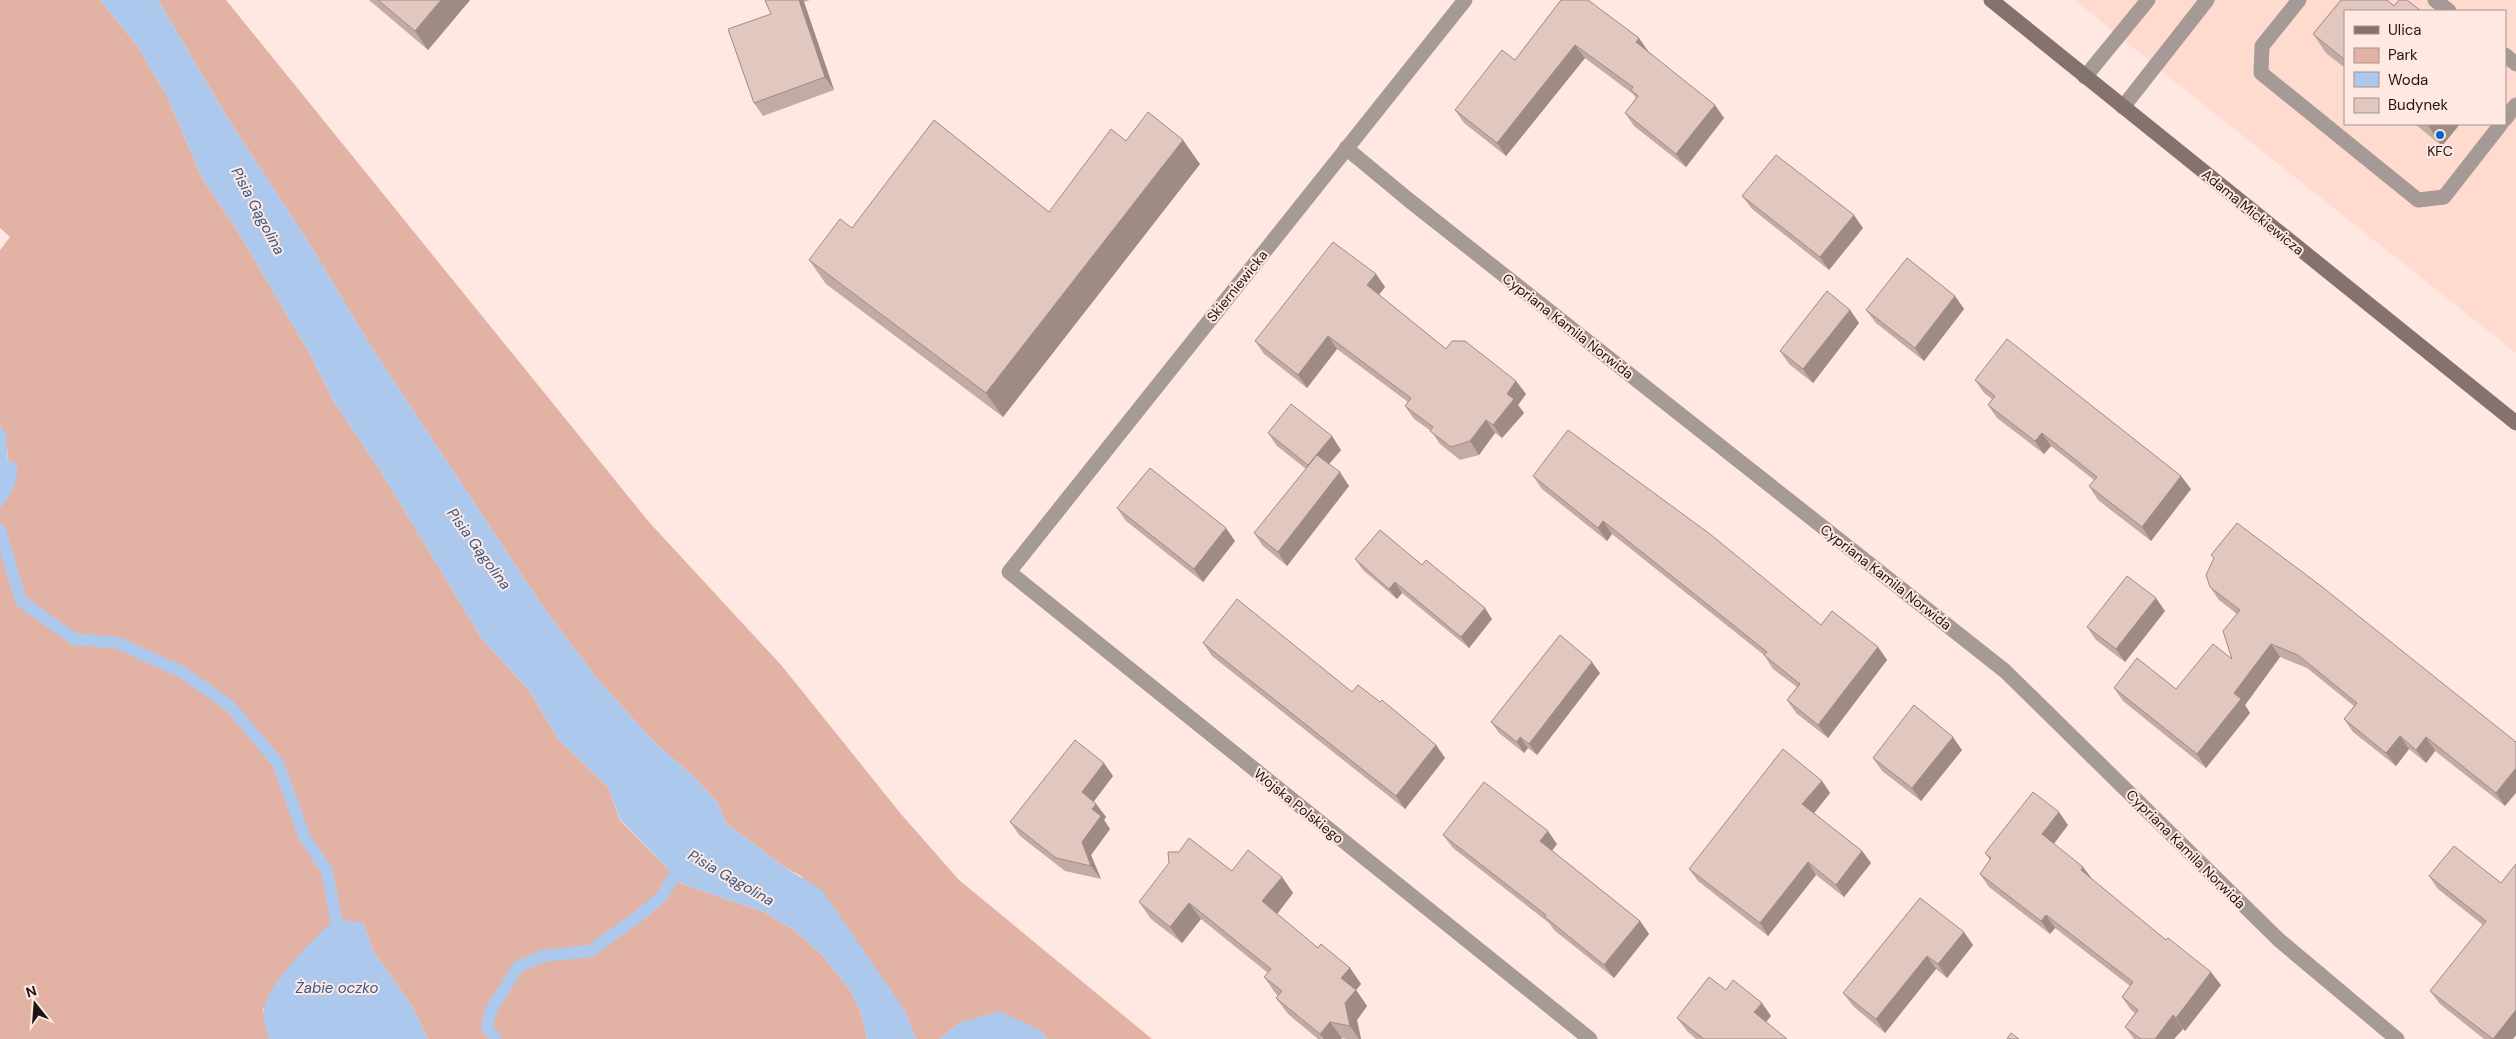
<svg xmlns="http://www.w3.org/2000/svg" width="2516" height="1039" font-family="'DM Sans',sans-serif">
	<rect width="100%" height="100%" fill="#ffe8e1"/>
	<path fill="#fedacf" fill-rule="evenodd" d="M2075,0h441v353l-347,-276zM2345,11h160v113h-160z"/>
	<g fill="#e2b3a4">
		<path d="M0,0h100l36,44 31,52 35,82 35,52 73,124 24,48 46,68 102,169 47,51 29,49 50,48 12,33 62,64 82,28 30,18 29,26 27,34 11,23 6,26h-439l-16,-33 -39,-55 -10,-28 -100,86 6,30h-269v-531c13,-15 10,-67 0,-83v-175l10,-13 -10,-9z"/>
		<polygon points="158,0 226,0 649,522 782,666 901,814 959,880 1152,1039 1047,1039 1040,1030 959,1023 940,1039 916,1039 904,1009 801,876 784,867 726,823 717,802 693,776 655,743 598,680 541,604 370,345 309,243 230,122"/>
	</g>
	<g fill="#adc8ed">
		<polygon points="100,0 158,0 230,122 309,243 370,345 541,604 598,680 655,743 693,776 717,802 726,823 784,867 822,890 904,1009 916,1039 867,1039 861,1013 850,990 823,956 794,930 764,912 682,884 620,819 608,787 558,739 529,690 482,639 380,470 334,402 310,354 237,230 202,178 167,96 136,44"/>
		<path d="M0,425l6,9 2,27 9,2c2,18 -5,31 -17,45z"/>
		<path d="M335,919l28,4 10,28 39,55 16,33h-159c-2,-8 -7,-23 -5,-31 8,-30 49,-68 71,-89z"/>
		<polygon points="999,1011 1040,1030 1047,1039 940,1039 959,1023"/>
	</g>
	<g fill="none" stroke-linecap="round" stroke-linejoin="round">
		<g stroke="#adc8ed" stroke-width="12">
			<polyline points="0,530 21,601 74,639 118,643 182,672 230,706 278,763 304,836 327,871 339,935"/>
			<polyline points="496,1039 487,1027 491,1010 518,967 543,956 590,951 639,916 661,897 684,861"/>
		</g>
		<g stroke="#a69a96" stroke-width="15">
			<polyline points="2299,0 2262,46 2261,73 2418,200 2444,197 2501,124"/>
			<polyline points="2435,0 2449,11"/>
			<polyline points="2505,55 2516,64"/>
			<polyline points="2085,77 2148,0"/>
			<polyline points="2123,107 2207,0"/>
			<polyline points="2505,119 2516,105"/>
		</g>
		<g stroke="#a69a96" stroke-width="15">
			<polyline points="1465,0 1009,572 1590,1039"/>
			<polyline points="1346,148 1410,201 2005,671 2279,940 2397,1039"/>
		</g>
		<polyline stroke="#83726d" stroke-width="15" points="1991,0 2516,423"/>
	</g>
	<g fill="#c2aba4">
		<polygon points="369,0 470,0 428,50"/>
		<polygon points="765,0 810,0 804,2 834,90 763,116 754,103 771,14"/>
		<polygon points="1561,0 1648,51 1724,118 1686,167 1634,126 1625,113 1636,98 1633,94 1585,58 1506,156 1464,123 1455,110 1515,60"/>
		<polygon points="2341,0 2387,0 2394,6 2399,0 2407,0 2421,11 2345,11 2345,68 2326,53 2313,34"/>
		<polygon points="2415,124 2460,124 2442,146"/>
		<polygon points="1126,141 1200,164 1003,417 826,284 809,260 852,228 1049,212"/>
		<polygon points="1742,196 1863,228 1829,270 1752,209"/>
		<polygon points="1376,274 1385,287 1379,295 1446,349 1516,381 1526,394 1518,405 1524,413 1502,438 1495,433 1479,455 1460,460 1440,444 1431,431 1414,419 1405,406 1408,402 1337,349 1307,388 1264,354 1255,341"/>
		<polygon points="1955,296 1964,309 1924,361 1876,323 1866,310"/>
		<polygon points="1850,310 1859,323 1813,383 1789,364 1780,351"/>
		<polygon points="1975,380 2191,489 2151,541 2098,500 2089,486 2094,480 2051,446 2044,454 1997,418 1988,405 1992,399 1984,393"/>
		<polygon points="1268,433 1341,450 1329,464 1349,486 1287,566 1263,546 1254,533 1306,469 1277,446"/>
		<polygon points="1533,476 1821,625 1878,647 1887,660 1828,738 1796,713 1787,700 1797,687 1773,669 1764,655 1612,534 1607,541 1542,489"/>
		<polygon points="1117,508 1235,541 1203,582 1126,521"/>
		<polygon points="2211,555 2516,742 2505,806 2435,751 2426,763 2409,749 2396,766 2353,732 2344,719 2354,706 2307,668 2280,657 2245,705 2250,713 2206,768 2123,701 2114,688 2176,689 2232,659 2237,614 2219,600 2210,587 2214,559"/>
		<polygon points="1355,559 1422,565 1492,619 1469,648 1402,593 1397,599 1363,570"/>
		<polygon points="2165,611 2125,662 2096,640 2087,627"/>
		<polygon points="1203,643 1352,692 1436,745 1445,758 1405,809 1212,656"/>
		<polygon points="1600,673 1537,755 1528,748 1524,753 1499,733 1491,722"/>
		<polygon points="1962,750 1921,801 1882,771 1873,758"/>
		<polygon points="1113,776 1094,801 1106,817 1104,820 1110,829 1091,855 1101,879 1065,871 1020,836 1010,822"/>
		<polygon points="1822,781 1830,793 1814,813 1862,851 1871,863 1844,897 1816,875 1768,936 1698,881 1689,869"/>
		<polygon points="2068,825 2054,844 2092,880 2221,985 2185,1031 2183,1029 2174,1039 2134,1039 2125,1027 2135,1013 2131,1010 2122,997 2130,986 2055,928 2050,934 1989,887 1980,874 1990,860 1985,853"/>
		<polygon points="1443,835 1557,844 1552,851 1640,921 1649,934 1614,978 1554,930 1549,923 1453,848"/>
		<polygon points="2516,864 2516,1035 2513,1039 2484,1039 2440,1004 2430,991 2483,925 2438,889 2429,876 2501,883"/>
		<polygon points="1232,871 1282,877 1293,893 1277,914 1318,948 1350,968 1361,984 1356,990 1367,1006 1357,1020 1361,1039 1346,1039 1342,1038 1341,1039 1318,1039 1288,1014 1276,998 1278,996 1276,994 1264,977 1268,973 1201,919 1182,943 1151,919 1139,902"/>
		<polygon points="1920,898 1973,945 1947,978 1936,969 1885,1033 1853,1006 1843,993"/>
		<polygon points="1726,990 1771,1016 1766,1022 1787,1039 1696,1039 1687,1031 1677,1018"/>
	</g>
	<g fill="#9e8b86">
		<polygon points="441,0 470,0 428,50 415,31"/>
		<polygon points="799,0 803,0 804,2 834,90 825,77"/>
		<polygon points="1639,38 1648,51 1645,55 1636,42"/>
		<polygon points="1575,45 1585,58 1506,156 1497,143"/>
		<polygon points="1715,105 1724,118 1686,167 1676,154"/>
		<polygon points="2431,124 2460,124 2442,146 2429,127"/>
		<polygon points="1183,140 1200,164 1003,417 986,393"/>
		<polygon points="1854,215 1863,228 1829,270 1820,257"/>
		<polygon points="1376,274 1385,287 1376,298 1367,285"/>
		<polygon points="1955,296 1964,309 1924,361 1915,348"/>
		<polygon points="1850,310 1859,323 1813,383 1803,369"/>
		<polygon points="1328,336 1337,349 1307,388 1298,375"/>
		<polygon points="1516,381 1526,394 1518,405 1524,413 1502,438 1493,425 1507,394"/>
		<polygon points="1486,420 1495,433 1479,455 1470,441"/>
		<polygon points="2042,433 2051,446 2044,454 2035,441"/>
		<polygon points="1332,436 1341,450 1317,478 1308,465"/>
		<polygon points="1340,472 1349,486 1287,566 1278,552"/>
		<polygon points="2181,476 2191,489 2151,541 2142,527"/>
		<polygon points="1603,521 1612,534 1607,541 1598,528"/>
		<polygon points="1226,528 1235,541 1203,582 1194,569"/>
		<polygon points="1395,582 1402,593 1397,599 1389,589"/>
		<polygon points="2156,598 2165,611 2125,662 2116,649"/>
		<polygon points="1485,608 1492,619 1469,648 1461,637"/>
		<polygon points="2271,644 2280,657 2245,705 2250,713 2206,768 2197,754 2234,693"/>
		<polygon points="1878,647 1887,660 1828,738 1818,725"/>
		<polygon points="1592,662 1600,673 1537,755 1529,744"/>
		<polygon points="2400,736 2409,749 2396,766 2386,753"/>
		<polygon points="1520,737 1528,748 1524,753 1517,742"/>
		<polygon points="1953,737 1962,750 1921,801 1912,788"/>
		<polygon points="2426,737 2435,751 2426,763 2416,750"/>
		<polygon points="1436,745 1445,758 1405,809 1396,796"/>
		<polygon points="1104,763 1113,776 1091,805 1082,792"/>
		<polygon points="2516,768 2516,793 2505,806 2496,793"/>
		<polygon points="1822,781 1830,793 1811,817 1802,804"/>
		<polygon points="1096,804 1106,817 1104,820 1110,829 1091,855 1101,879 1091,866 1082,842 1092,809"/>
		<polygon points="2059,812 2068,825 2051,847 2042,834"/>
		<polygon points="1548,831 1557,844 1549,854 1540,841"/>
		<polygon points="1862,851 1871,863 1844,897 1836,885"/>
		<polygon points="1808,862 1816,875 1768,936 1760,923"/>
		<polygon points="2083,867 2093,880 2081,870"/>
		<polygon points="1282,877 1293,893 1274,918 1262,901"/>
		<polygon points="1189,903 1201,919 1182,943 1170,927"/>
		<polygon points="2046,915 2055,928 2050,934 2041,921"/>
		<polygon points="1640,921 1649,934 1614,978 1604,965"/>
		<polygon points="1964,932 1973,945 1947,978 1938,964"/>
		<polygon points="1927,956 1936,969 1885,1033 1876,1019"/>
		<polygon points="1350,968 1361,984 1356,990 1367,1006 1357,1020 1361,1039 1359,1039 1350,1026 1345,1003 1341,978"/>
		<polygon points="2211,972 2221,985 2185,1031 2176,1018"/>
		<polygon points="1762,1003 1771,1016 1763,1025 1754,1012"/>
		<polygon points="2516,1010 2516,1035 2513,1039 2493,1039"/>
		<polygon points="2173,1015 2183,1029 2174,1039 2155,1039"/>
		<polygon points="1330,1022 1342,1038 1341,1039 1324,1039 1320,1034"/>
	</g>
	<g fill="#e2c7bf" stroke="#9e8b86">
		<polygon points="378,0 441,0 415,31"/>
		<polygon points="765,0 799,0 825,77 754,103 728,29 771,14"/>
		<polygon points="1561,0 1588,0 1639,38 1636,42 1715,105 1676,154 1625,113 1638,96 1631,90 1633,87 1575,45 1497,143 1455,110 1502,50 1515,60"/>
		<polygon points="2341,0 2387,0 2394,6 2399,0 2407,0 2421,11 2345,11 2345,60 2313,34"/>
		<polygon points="1148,112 1183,140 986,393 809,260 840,219 852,228 934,120 1049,212 1111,129 1126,141"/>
		<polygon points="2425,124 2431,124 2429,127"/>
		<polygon points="1776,155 1854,215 1820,257 1742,196"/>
		<polygon points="1333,242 1376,274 1367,285 1446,349 1452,341 1465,341 1516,381 1507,394 1514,399 1493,425 1486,420 1470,441 1451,447 1430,431 1433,427 1405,406 1411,398 1328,336 1298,375 1255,341"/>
		<polygon points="1907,258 1955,296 1915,348 1866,310"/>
		<polygon points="1827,291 1850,310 1803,369 1780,351"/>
		<polygon points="2007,339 2181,476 2142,527 2089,486 2097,477 2042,433 2035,441 1988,405 1995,396 1975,380"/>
		<polygon points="1291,404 1332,436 1308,465 1268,433"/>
		<polygon points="1568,430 1710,534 1821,625 1832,611 1878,647 1818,725 1787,700 1800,684 1764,655 1767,652 1603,521 1598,528 1533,476"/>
		<polygon points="1317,455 1340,472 1278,552 1254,533"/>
		<polygon points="1150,468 1226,528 1194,569 1117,508"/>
		<polygon points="2237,523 2321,586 2516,742 2516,768 2496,793 2426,737 2416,750 2400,736 2386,753 2344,719 2357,703 2298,655 2271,644 2234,693 2241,699 2197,754 2114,688 2137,658 2176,689 2213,644 2232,659 2223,631 2240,610 2210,587 2206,575 2214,558 2211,555"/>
		<polygon points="1380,530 1422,565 1426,560 1485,608 1461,637 1395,582 1389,589 1355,559"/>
		<polygon points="2127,576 2156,598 2116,649 2087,627"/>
		<polygon points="1237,599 1352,692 1358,685 1380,702 1382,700 1436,745 1396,796 1203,643"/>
		<polygon points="1560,635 1592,662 1529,744 1520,737 1517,742 1491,722"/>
		<polygon points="1914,705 1953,737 1912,788 1873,758"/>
		<polygon points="1075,740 1104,763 1082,792 1096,804 1092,809 1101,816 1082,842 1091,866 1056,858 1010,822"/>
		<polygon points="1783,749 1822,781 1802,804 1862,851 1836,885 1808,862 1760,923 1689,869"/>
		<polygon points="1484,782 1548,831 1540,841 1640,921 1604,965 1545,917 1546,915 1443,835"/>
		<polygon points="2033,792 2059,812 2042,834 2083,867 2081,870 2166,940 2168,938 2211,972 2176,1018 2173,1015 2155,1039 2141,1039 2125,1027 2138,1010 2122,997 2133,982 2046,915 2041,921 1980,874 1991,858 1985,853"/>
		<polygon points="1189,838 1232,871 1248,850 1282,877 1262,901 1318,948 1321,944 1350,968 1341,978 1356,990 1345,1003 1350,1026 1330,1022 1320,1034 1276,998 1282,991 1264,977 1271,969 1189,903 1170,927 1139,902 1169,863 1168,852 1179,852"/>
		<polygon points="2454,846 2501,883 2516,864 2516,1010 2493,1039 2430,991 2486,921 2429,876"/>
		<polygon points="1920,898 1964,932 1938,964 1927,956 1876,1019 1843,993"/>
		<polygon points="1709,977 1726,990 1733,980 1762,1003 1754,1012 1787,1039 1704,1039 1677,1018"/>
		<polygon points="2011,1033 2019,1039 2007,1039"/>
	</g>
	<circle fill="#0367cf" stroke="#ffe8e1" stroke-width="2" cx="2440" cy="135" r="5"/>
	<g text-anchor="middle" stroke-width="4" stroke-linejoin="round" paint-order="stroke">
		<g font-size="14" fill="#1e1512" stroke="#ffe8e1">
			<text x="2440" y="156">KFC</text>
		</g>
		<g font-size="14" fill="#1e1512" stroke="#ffe8e1">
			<text transform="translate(2253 212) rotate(39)" y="5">Adama Mickiewicza</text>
			<text transform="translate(1237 286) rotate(-51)" y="5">Skierniewicka</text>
			<text transform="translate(1568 326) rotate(38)" y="5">Cypriana Kamila Norwida</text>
			<text transform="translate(1886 577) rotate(38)" y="5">Cypriana Kamila Norwida</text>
			<text transform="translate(1299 806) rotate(39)" y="5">Wojska Polskiego</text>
			<text transform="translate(2186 849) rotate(45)" y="5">Cypriana Kamila Norwida</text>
		</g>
		<g font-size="15" font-style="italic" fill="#355989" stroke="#ffe8e1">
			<text transform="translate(258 211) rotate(62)" y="5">Pisia Gągolina</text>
			<text transform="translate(479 549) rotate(54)" y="5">Pisia Gągolina</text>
			<text transform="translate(731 878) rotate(30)" y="5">Pisia Gągolina</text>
			<text x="337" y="993">Żabie oczko</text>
		</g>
	</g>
	<rect x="2344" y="10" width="162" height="115" fill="#ffe8e1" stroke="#a5948e"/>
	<rect x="2354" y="26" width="25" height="8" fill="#83726d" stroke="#a5948e"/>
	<text x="2388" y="35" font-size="15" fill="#1e1512">Ulica</text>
	<rect x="2354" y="48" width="25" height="15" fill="#e2b3a4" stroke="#a5948e"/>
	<text x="2388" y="60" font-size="15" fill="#1e1512">Park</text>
	<rect x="2354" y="72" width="25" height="15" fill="#adc8ed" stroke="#a5948e"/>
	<text x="2388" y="85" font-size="15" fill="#1e1512">Woda</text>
	<rect x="2354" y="98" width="25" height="15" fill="#e2c7bf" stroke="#a5948e"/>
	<text x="2388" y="110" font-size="15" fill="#1e1512">Budynek</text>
	<g transform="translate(35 1004) rotate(343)" stroke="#ffe8e1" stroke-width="4" paint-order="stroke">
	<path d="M0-4L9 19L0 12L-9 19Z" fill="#1e1512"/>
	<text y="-8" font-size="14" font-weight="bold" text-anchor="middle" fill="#1e1512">N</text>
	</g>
</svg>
